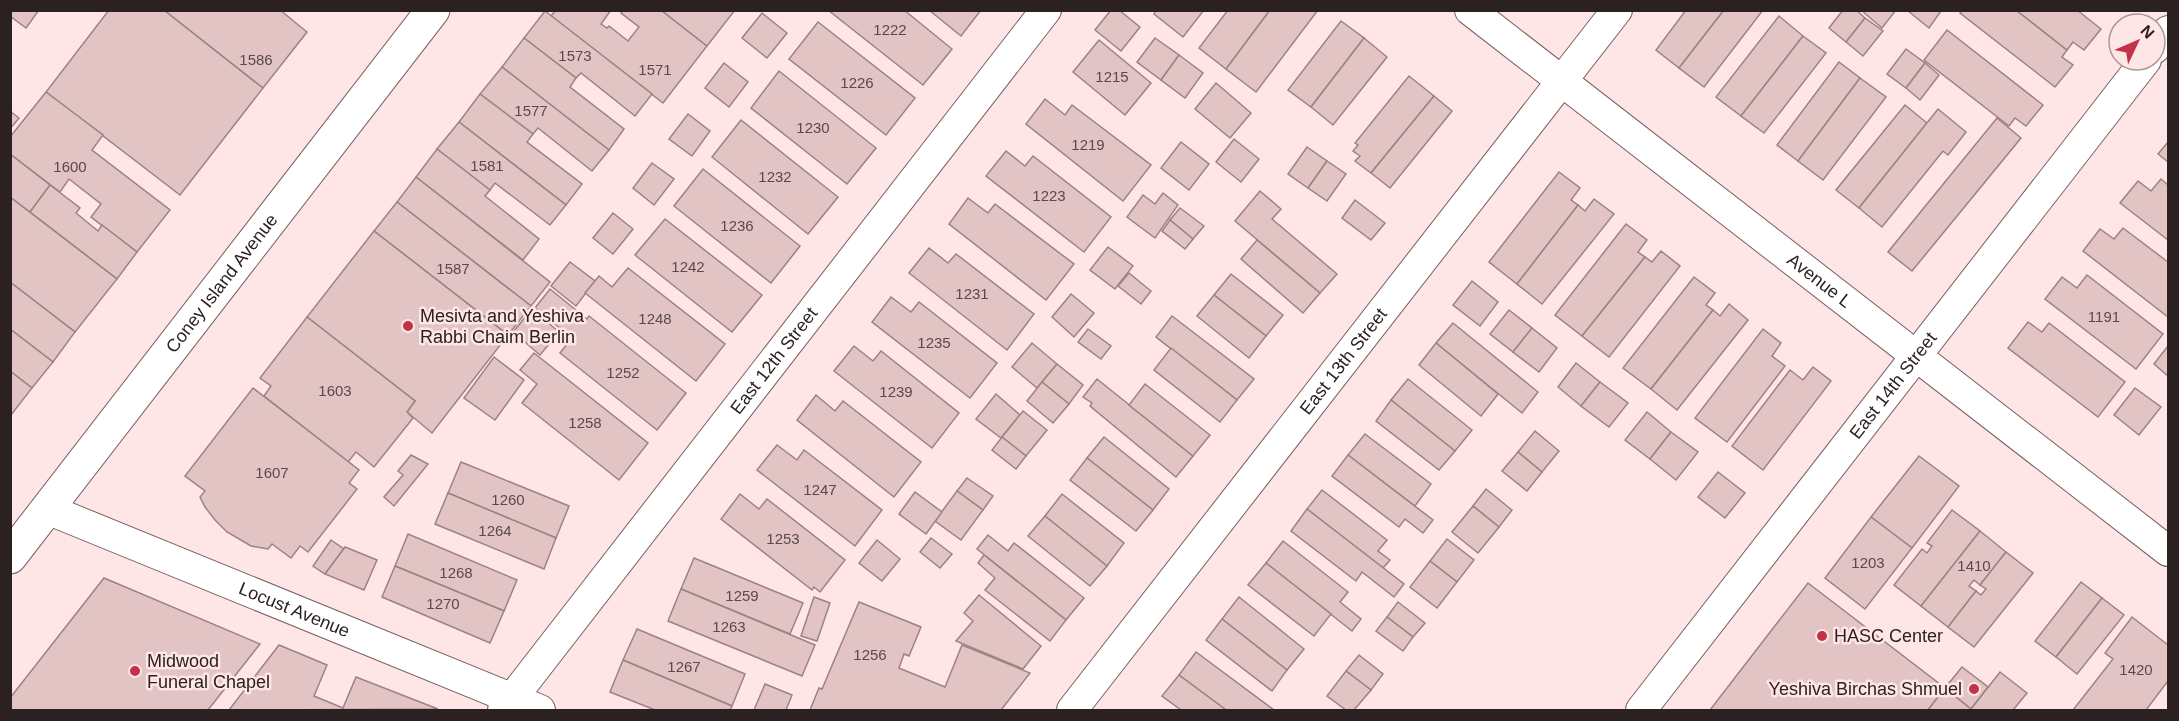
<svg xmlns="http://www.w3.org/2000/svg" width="2179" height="721" font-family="Helvetica,sans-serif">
	<rect width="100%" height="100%" fill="#ffe6e6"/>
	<g fill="#e3c4c5" stroke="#9d8282" stroke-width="1.5">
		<polygon points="10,10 39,10 26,28 10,16"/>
		<polygon points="109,10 164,10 263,88 180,195 46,92"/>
		<polygon points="164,10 280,10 307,32 263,88"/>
		<polygon points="556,10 611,10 601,24 607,28 609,26 628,41 639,27 621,13 623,10 661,10 707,46 663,103 551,16"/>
		<polygon points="661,10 735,10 707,46"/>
		<polygon points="828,10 904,10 952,49 923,85"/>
		<polygon points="929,10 981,10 961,36"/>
		<polygon points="1111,10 1119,10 1140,27 1121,51 1095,30"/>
		<polygon points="1156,10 1204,10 1183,37 1154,14"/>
		<polygon points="1228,10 1270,10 1226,69 1199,48"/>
		<polygon points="1270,10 1318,10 1256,92 1226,69"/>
		<polygon points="1686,10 1724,10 1679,68 1656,50"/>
		<polygon points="1724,10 1763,10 1704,87 1679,68"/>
		<polygon points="1843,10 1856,10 1865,18 1846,42 1829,28"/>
		<polygon points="1861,10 1896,10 1882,28"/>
		<polygon points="1907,10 1940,10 1941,11 1929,28"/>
		<polygon points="1962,10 2016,10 2067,50 2062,57 2073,65 2055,87 1960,13"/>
		<polygon points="2016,10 2077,10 2101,29 2084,50 2073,42 2067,50"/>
		<polygon points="545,11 652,94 635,116 581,73 576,78 524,38"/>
		<polygon points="762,13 787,33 767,58 742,38"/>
		<polygon points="1779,16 1803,36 1741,116 1716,97"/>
		<polygon points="1865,18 1883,31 1863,56 1846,42"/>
		<polygon points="1341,21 1364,38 1311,107 1288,90"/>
		<polygon points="818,22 915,98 886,135 789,59"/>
		<polygon points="1947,30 2043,105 2026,126 2015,118 2009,126 1924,60"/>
		<polygon points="1803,36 1826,53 1764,133 1741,116"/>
		<polygon points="524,38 576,78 570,87 624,129 609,150 502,67"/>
		<polygon points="1155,38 1179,55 1161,80 1137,62"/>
		<polygon points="1364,38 1387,57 1333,125 1311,107"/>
		<polygon points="1099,40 1151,83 1125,115 1073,72"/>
		<polygon points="1906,49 1925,63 1906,88 1887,74"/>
		<polygon points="1179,55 1203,73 1185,98 1161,80"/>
		<polygon points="1839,62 1860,78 1798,161 1777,145"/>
		<polygon points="724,63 748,82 729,107 705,88"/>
		<polygon points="1925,63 1939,75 1920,100 1906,88"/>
		<polygon points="502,67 609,150 592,171 538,128 533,134 480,94"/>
		<polygon points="779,71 876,148 847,184 751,108"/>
		<polygon points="1409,76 1434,96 1371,173 1355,161 1360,156 1353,151 1358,145 1355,143"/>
		<polygon points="1860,78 1886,97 1823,180 1798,161"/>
		<polygon points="1216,83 1251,113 1230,138 1195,109"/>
		<polygon points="46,92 103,135 92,150 170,210 137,252 91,217 101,204 69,179 60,192 10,154 10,137"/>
		<polygon points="480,94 533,134 527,142 582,184 566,205 459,122"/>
		<polygon points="1434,96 1452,111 1390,188 1371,173"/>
		<polygon points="1045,99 1065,115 1072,105 1151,165 1123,201 1026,124"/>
		<polygon points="1905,105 1927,123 1859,208 1836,190"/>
		<polygon points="1938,109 1966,132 1948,155 1943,151 1882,227 1859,208"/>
		<polygon points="10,111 19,118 10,129"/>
		<polygon points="688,114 710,131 692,156 669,139"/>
		<polygon points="1997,118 2021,138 1912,271 1888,252"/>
		<polygon points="741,120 838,197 808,234 712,157"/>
		<polygon points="459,122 566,205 550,225 495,183 490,190 437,149"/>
		<polygon points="1234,139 1259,159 1241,182 1216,162"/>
		<polygon points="1181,142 1209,164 1189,190 1161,168"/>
		<polygon points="2168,142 2168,162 2158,154"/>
		<polygon points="1307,147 1327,161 1308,188 1288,174"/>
		<polygon points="437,149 490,190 485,196 539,239 523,260 416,177"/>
		<polygon points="1006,151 1025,166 1033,156 1111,217 1084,252 986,176"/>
		<polygon points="10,154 50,185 30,212 10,197"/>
		<polygon points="1327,161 1346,174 1327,201 1308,188"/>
		<polygon points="652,163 674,179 654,205 633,188"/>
		<polygon points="703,169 800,246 771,283 674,206"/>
		<polygon points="1559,172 1580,188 1571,200 1578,205 1517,284 1489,262"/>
		<polygon points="416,177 550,282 531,306 397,202"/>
		<polygon points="2161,179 2168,185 2168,240 2120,203 2138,181 2151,191"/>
		<polygon points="50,185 80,208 76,213 98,231 102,225 137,252 117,279 30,212"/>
		<polygon points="1260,191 1281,209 1272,219 1337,274 1320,293 1235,221"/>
		<polygon points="1163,193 1178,205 1155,238 1127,217 1143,195 1155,204"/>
		<polygon points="10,197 117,279 75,332 10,282"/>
		<polygon points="968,198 988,213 995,204 1074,264 1046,300 949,224"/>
		<polygon points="1594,199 1614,214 1542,304 1517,284 1578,205 1585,211"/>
		<polygon points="1355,200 1385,223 1371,240 1342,218"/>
		<polygon points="397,202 531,306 508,335 374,231"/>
		<polygon points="1180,208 1204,226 1193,239 1170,220"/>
		<polygon points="613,213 633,229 613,254 593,238"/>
		<polygon points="665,219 762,295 732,332 635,255"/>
		<polygon points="1170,220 1193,239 1185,249 1162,231"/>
		<polygon points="1626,224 1647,240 1638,252 1645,257 1582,336 1555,315"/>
		<polygon points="2123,228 2168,262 2168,317 2083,251 2100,229 2114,239"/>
		<polygon points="374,231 508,335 432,433 407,412 415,401 307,317"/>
		<polygon points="1257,240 1320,293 1303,313 1241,259"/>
		<polygon points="1108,247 1133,266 1115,289 1090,270"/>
		<polygon points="929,248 948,263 956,254 1034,314 1007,350 909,273"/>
		<polygon points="1661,251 1680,266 1609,357 1582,336 1645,257 1652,262"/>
		<polygon points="570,262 595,281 576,306 551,286"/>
		<polygon points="628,268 725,344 696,381 585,293 599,276 612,287"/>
		<polygon points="1129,273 1151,291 1141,304 1118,286"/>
		<polygon points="1231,274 1283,315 1266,336 1214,295"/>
		<polygon points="2087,275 2163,334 2136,369 2045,299 2062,277 2077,288"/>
		<polygon points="1694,277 1715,293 1706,305 1713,310 1651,389 1623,368"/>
		<polygon points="1472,281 1498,302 1480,326 1453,305"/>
		<polygon points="10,282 75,332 53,362 10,329"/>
		<polygon points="550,289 587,319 589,316 686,393 657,430 560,353 572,338 535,308"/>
		<polygon points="1071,294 1094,313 1074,337 1052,317"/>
		<polygon points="1214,295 1266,336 1249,358 1197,316"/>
		<polygon points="891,297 911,312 919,302 997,363 970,398 872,322"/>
		<polygon points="1729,304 1748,320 1677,410 1651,389 1713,310 1720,316"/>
		<polygon points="532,309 559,332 540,355 513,332"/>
		<polygon points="1509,310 1532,328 1513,352 1490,334"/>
		<polygon points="1172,316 1254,379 1237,400 1156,337"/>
		<polygon points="307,317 415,401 407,412 413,418 374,467 356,452 348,462 264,396 271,386 260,378"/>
		<polygon points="2028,322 2042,332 2049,323 2125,382 2098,417 2008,348"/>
		<polygon points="1453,323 1538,392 1522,413 1436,343"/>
		<polygon points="1532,328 1557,348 1539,372 1513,352"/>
		<polygon points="10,329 53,362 32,388 10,371"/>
		<polygon points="1088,329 1111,346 1101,359 1078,342"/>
		<polygon points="1763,329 1781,343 1772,356 1785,366 1727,442 1695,418"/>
		<polygon points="1032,343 1057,364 1037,388 1012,367"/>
		<polygon points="1436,343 1498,394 1481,416 1419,365"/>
		<polygon points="854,346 873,361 881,351 959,413 932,448 834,371"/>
		<polygon points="2168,346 2168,376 2154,364"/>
		<polygon points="1171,348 1237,400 1220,422 1154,370"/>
		<polygon points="534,353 648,443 619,480 522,403 537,384 520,370"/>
		<polygon points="494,357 524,380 495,420 464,398"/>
		<polygon points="1576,363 1600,382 1581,406 1558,387"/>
		<polygon points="1057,364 1083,385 1069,404 1042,382"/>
		<polygon points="1813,367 1831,381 1763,470 1732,446 1790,370 1803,380"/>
		<polygon points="10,371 32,388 11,415 10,415"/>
		<polygon points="1097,379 1193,456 1176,477 1090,406 1092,403 1083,397"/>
		<polygon points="1408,379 1472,430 1455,451 1391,400"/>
		<polygon points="1042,382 1069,404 1053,423 1027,401"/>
		<polygon points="1600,382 1628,403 1609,427 1581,406"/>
		<polygon points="1145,384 1210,435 1193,456 1129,405"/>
		<polygon points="253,388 359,470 349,483 357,489 308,552 300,546 291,558 272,544 268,549 251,546 227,532 215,520 205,507 200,497 205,491 185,476"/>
		<polygon points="2135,388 2161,407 2139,435 2114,415"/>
		<polygon points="996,394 1020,415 1001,438 976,419"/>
		<polygon points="816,395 835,411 843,401 921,462 894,497 797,420"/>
		<polygon points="1391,400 1455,451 1439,470 1376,421"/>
		<polygon points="1023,411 1047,430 1026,456 1002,437"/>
		<polygon points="1647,412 1671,432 1650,459 1625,440"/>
		<polygon points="1535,431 1559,451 1542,472 1518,452"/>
		<polygon points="1671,432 1698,452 1676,480 1650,459"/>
		<polygon points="1365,434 1431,484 1415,506 1348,455"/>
		<polygon points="1002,437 1026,456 1016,469 992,450"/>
		<polygon points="1104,437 1169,489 1153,510 1087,458"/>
		<polygon points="777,445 797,460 804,450 882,510 855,546 757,470"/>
		<polygon points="1518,452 1542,472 1527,491 1502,471"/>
		<polygon points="411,455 428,464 394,506 384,497 403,475 398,471"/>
		<polygon points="1348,455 1433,520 1423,533 1405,519 1399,527 1332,476"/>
		<polygon points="1919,456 1959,486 1912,548 1871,517"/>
		<polygon points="1087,458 1153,510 1136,531 1070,480"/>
		<polygon points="461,462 569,506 556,538 448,493"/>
		<polygon points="1718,472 1745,493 1725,518 1698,497"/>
		<polygon points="967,478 993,496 983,510 957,491"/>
		<polygon points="1486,489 1512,510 1499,527 1473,506"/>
		<polygon points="1322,490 1387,540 1378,551 1390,560 1383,568 1307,509"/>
		<polygon points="957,491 983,510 961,540 935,521"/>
		<polygon points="915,492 942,512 926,534 899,514"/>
		<polygon points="448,493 556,538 544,569 435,524"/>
		<polygon points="740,494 759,509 767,499 845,560 820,592 814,587 812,590 721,519"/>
		<polygon points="1062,494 1124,543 1107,566 1045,516"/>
		<polygon points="1473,506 1499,527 1478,553 1452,532"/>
		<polygon points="1307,509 1404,584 1394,597 1362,572 1356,581 1291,531"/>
		<polygon points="1952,510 1980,531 1921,606 1894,585 1922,549 1927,553 1932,546 1927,543"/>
		<polygon points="1045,516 1107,566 1090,586 1028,536"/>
		<polygon points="1871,517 1912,548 1865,609 1825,578"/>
		<polygon points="1980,531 2006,552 1980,585 1974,580 1969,586 1976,591 1948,627 1921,606"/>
		<polygon points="408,534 517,580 504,611 395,566"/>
		<polygon points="988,535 1008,551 1014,543 1084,598 1066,620 977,549"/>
		<polygon points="931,538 952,554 940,568 920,552"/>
		<polygon points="1447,539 1474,560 1457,582 1430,561"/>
		<polygon points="331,540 344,549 325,574 313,566"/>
		<polygon points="877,540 900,559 882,581 859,563"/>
		<polygon points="1283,541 1348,592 1340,602 1361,619 1352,631 1266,563"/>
		<polygon points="345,547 377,560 364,590 325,574"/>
		<polygon points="2006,552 2033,573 1974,647 1948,627 1976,591 1981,595 1986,589 1980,585"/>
		<polygon points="984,555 1066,620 1050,641 985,590 995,578 978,563"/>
		<polygon points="694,558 803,603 790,634 681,589"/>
		<polygon points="1430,561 1457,582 1437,608 1410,587"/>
		<polygon points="1266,563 1331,614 1314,636 1248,585"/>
		<polygon points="395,566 504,611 490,643 382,597"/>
		<polygon points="104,578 260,644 208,710 10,710 10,698"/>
		<polygon points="2081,582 2102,598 2056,657 2035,641"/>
		<polygon points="1808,583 1945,688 1928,710 1710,710"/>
		<polygon points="681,589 815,645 802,676 668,621"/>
		<polygon points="979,595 1041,646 1023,669 956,641 973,621 964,613"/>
		<polygon points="814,597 830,603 817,641 801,636"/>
		<polygon points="1239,597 1304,649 1287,670 1222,619"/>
		<polygon points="2102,598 2124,615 2077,674 2056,657"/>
		<polygon points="859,602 921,627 909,656 904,654 899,668 945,687 962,645 1030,673 1001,710 810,710 819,688 822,689"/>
		<polygon points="1398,602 1425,623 1413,637 1387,617"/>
		<polygon points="1387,617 1413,637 1403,651 1376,631"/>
		<polygon points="2132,617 2168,645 2168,681 2146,710 2073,710 2113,659 2105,653"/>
		<polygon points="1222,619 1287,670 1272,691 1206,640"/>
		<polygon points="637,629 745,674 732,706 623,660"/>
		<polygon points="279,645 327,665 314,696 343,708 356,677 438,709 229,710"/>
		<polygon points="1196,652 1274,710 1226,710 1179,675"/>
		<polygon points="1359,655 1383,674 1371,690 1346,671"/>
		<polygon points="623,660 732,706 730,710 655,710 610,692"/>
		<polygon points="1962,667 1988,687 1971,709 1945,688"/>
		<polygon points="1346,671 1371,690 1354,710 1346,710 1327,696"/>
		<polygon points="2000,672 2027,693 2013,710 1973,710 1971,709"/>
		<polygon points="1179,675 1226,710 1181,710 1162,696"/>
		<polygon points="765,684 792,695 786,710 754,710"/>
		<polygon points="1945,688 1971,709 1973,710 1928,710"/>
	</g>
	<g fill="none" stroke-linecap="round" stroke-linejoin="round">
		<g stroke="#7a6060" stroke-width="32">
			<g id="street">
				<path id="s1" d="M1470,10l698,541"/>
				<polyline points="2155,48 2168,31"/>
				<path id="s2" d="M47,509l493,201"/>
				<path id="s3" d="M503,710l543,-700"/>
				<path id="s4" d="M1072,710l545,-700"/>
				<path id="s5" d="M1641,710l505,-650"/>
			</g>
		</g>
		<g stroke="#7a6060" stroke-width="35">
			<g id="secondary">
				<path id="s6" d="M10,557l423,-547"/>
			</g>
		</g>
		<use href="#street" stroke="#fff" stroke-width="30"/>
		<use href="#secondary" stroke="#fff" stroke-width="33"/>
	</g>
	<g fill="#c23248" stroke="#ffe6e6" stroke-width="2">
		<circle cx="408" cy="326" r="6"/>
		<circle cx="1822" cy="636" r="6"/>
		<circle cx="135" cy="671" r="6"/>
		<circle cx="1974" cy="689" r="6"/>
	</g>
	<g text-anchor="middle" stroke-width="5" stroke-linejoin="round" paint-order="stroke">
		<g font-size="15" fill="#5a4a4a">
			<text x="890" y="35">1222</text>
			<text x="575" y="61">1573</text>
			<text x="256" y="65">1586</text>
			<text x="655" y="75">1571</text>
			<text x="1112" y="82">1215</text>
			<text x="857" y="88">1226</text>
			<text x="531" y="116">1577</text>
			<text x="813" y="133">1230</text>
			<text x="1088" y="150">1219</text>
			<text x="487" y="171">1581</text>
			<text x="70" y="172">1600</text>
			<text x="775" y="182">1232</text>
			<text x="1049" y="201">1223</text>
			<text x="737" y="231">1236</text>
			<text x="688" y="272">1242</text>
			<text x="453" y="274">1587</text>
			<text x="972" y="299">1231</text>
			<text x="2104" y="322">1191</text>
			<text x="655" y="324">1248</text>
			<text x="934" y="348">1235</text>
			<text x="623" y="378">1252</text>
			<text x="335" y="396">1603</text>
			<text x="896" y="397">1239</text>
			<text x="585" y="428">1258</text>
			<text x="272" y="478">1607</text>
			<text x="820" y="495">1247</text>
			<text x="508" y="505">1260</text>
			<text x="495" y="536">1264</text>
			<text x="783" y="544">1253</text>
			<text x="1868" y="568">1203</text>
			<text x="1974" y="571">1410</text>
			<text x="456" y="578">1268</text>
			<text x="742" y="601">1259</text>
			<text x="443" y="609">1270</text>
			<text x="729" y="632">1263</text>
			<text x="870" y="660">1256</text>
			<text x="684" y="672">1267</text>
			<text x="2136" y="675">1420</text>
		</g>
		<g font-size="18" fill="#2c2121" stroke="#ffe6e6">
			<text dy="6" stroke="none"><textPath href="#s1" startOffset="442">Avenue L</textPath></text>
			<text dy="6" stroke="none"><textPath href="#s6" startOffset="346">Coney Island Avenue</textPath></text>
			<text dy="6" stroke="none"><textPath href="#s3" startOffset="442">East 12th Street</textPath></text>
			<text dy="6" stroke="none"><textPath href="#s4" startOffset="442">East 13th Street</textPath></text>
			<text dy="6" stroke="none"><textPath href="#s5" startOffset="411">East 14th Street</textPath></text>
			<text dy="6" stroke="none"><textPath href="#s2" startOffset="267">Locust Avenue</textPath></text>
		</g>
		<g font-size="18" fill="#2c2121" stroke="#ffe6e6" text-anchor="start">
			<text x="420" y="322">Mesivta and Yeshiva<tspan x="420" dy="21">Rabbi Chaim Berlin</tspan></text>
			<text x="1834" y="642">HASC Center</text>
			<text x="147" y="667">Midwood<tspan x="147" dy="21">Funeral Chapel</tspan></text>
			<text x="1962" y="695" text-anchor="end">Yeshiva Birchas Shmuel</text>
		</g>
	</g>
	<rect width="2179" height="721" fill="none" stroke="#2c2121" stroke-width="24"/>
	<g transform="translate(2137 42) rotate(46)"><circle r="28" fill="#ffe6e6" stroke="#ab9797" stroke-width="1.5"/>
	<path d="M0-4.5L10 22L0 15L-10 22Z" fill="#c23248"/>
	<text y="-9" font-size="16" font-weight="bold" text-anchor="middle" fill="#2c2121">N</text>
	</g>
</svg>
